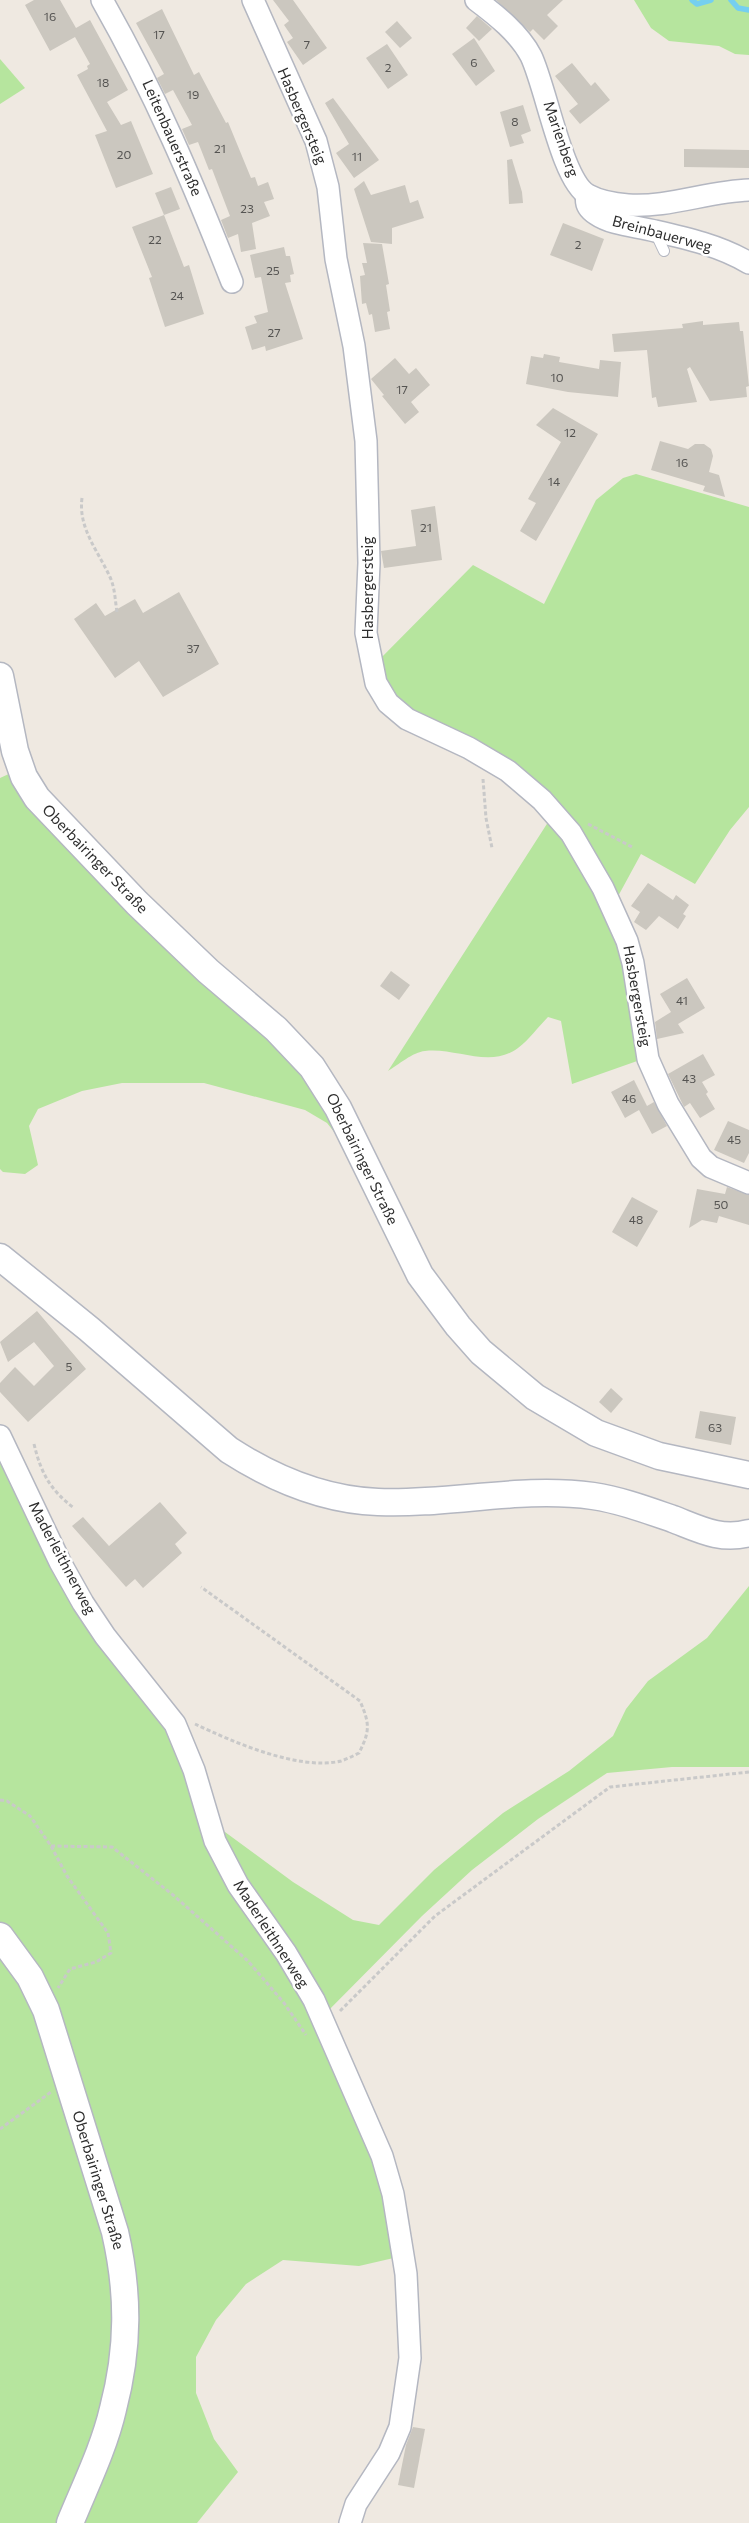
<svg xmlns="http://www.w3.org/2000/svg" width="749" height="2523" font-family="Commissioner,sans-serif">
	<rect width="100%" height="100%" fill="#efe9e1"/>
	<g fill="#b6e59e">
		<polygon points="634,0 749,0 749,55 735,54 719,46 669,41 651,28"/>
		<polygon points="0,59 25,88 0,104"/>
		<polygon points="636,474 749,507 749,807 730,830 695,884 641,854 616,900 567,818 407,714 376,663 473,565 544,604 596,500 623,478"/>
		<polygon points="13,772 293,1055 354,1157 327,1123 305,1110 204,1083 122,1083 82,1091 38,1109 29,1126 38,1165 25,1174 3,1172 0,1169 0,778"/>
		<path d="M552,816l64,108 24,136 -68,24 -11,-63 -13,-4c-10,10 -19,23 -30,31 -28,21 -63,-1 -93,3 -12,1 -27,14 -37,20z"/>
		<polygon points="0,1449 162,1714 210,1840 225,1832 293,1882 353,1920 379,1925 434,1870 503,1813 569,1771 613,1736 626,1709 648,1681 707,1638 749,1586 749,1767 672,1767 607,1773 538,1819 472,1870 422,1916 319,2020 370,2141 398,2257 359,2266 283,2260 246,2284 216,2320 196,2357 196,2393 214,2439 238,2472 197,2523 0,2523"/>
	</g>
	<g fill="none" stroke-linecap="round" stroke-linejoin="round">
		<g stroke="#75cff0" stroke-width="5.5">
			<polyline points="692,0 697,4 711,0"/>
			<polyline points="731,0 738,8 749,10"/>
		</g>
	</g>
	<g fill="#cbc7bf">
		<polygon points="34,0 60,0 76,28 90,20 128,90 107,102 121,125 131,121 153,174 116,188 95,135 107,131 77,75 88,69 87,66 90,64 75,37 50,51 25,5"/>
		<polygon points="273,0 293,0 327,48 303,65 287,42 293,38 284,25 289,21"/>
		<polygon points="496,0 563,0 547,15 558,26 544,40 533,29 530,32"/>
		<polygon points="162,9 194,75 199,72 226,123 228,122 251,178 255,177 258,186 268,182 274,199 264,202 270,216 252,223 256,249 241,252 238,234 228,238 221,220 230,216 212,169 209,170 198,142 189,145 182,129 192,125 173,90 165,94 157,78 164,74 136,23"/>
		<polygon points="477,16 492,29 479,41 466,28"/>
		<polygon points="397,21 412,38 400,48 385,32"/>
		<polygon points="474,38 495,71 476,86 452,54"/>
		<polygon points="387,44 408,75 388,89 366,58"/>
		<polygon points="572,63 591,86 595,82 610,100 580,124 569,111 578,104 555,76"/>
		<polygon points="333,98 379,160 354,178 336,153 349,144 325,103"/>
		<polygon points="523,105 531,131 521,135 524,143 510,147 500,112"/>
		<polygon points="684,149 749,150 749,168 684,167"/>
		<polygon points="512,159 522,192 523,203 509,204 507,160"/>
		<polygon points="364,181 371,195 405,185 410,203 418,200 424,218 392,228 392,244 371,242 354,189"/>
		<polygon points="171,187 180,209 164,215 155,193"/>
		<polygon points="164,215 184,267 189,265 204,314 165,327 149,278 152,277 132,227"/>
		<polygon points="563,223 604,239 592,271 550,255"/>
		<polygon points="363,243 382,244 389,284 386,285 390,311 387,312 390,329 375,332 372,314 369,315 366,303 362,304 360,276 365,275 362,263 367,263"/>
		<polygon points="284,247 286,256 290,256 294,274 290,275 291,282 285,283 303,339 266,351 265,346 252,350 245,327 257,323 254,316 268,312 261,277 255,278 250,255"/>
		<polygon points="703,321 703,325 739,322 740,331 743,331 745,350 749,386 746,387 747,397 710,401 690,367 687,369 697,402 658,407 656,397 652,398 647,350 614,352 612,334 683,328 682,324"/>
		<polygon points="544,354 560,357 559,362 599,369 600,360 621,362 618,397 568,392 526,384 531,356 543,358"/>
		<polygon points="395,358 409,374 416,368 430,385 411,402 419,412 405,424 382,396 384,395 371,379"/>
		<polygon points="553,408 598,434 536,541 520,531 536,503 528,499 561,442 536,425"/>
		<polygon points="660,441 688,449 695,444 704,444 711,449 713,456 709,472 719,475 725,497 703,491 705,486 651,470"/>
		<polygon points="435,506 442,560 384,568 381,551 416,546 411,510"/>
		<polygon points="179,592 219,664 163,697 139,661 115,678 74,619 96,603 105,616 135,599 143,613"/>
		<polygon points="648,883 673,900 676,895 689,905 683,914 686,916 678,929 659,916 646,930 634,922 640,912 631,906"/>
		<polygon points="391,971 410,985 399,1000 380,986"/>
		<polygon points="687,978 705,1008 678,1024 684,1033 657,1039 655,1022 671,1012 660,994"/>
		<polygon points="703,1054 715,1075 702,1082 708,1092 706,1094 715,1109 700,1118 690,1103 684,1107 668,1074"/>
		<polygon points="634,1080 647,1106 654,1102 667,1126 652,1134 639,1110 625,1118 611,1092"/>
		<polygon points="728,1121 749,1130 749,1153 744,1163 714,1150"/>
		<polygon points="727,1187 749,1195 749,1225 719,1216 717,1223 702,1220 689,1228 697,1189 725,1194"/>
		<polygon points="632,1197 658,1211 637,1247 612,1232"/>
		<polygon points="37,1311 86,1369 28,1422 0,1392 0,1383 15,1367 34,1386 54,1366 34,1342 8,1362 0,1342"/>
		<polygon points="611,1388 623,1399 611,1413 599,1402"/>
		<polygon points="700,1411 736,1417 731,1445 695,1438"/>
		<polygon points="160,1502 187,1533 175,1544 182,1553 143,1588 135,1579 126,1587 72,1526 83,1517 109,1546"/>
		<polygon points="413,2427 425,2429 414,2488 398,2485 406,2445"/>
	</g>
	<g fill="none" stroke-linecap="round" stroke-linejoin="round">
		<g stroke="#b4b7c1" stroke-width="12">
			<polyline id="service" points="655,232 664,251"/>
		</g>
		<g stroke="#b4b7c1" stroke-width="24">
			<g id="minor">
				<path d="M102,0c53,93 91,183 130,282"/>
				<polyline points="253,0 316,141 328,187 336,259 354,346 366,441 369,563 366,633 376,683 388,703 407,719 469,748 508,771 542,800 571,833 603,888 627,941 633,963 648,1059 668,1104 701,1158 711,1167 749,1183"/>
				<path d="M476,0c20,15 43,33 55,56 15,31 31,125 57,139 11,6 28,9 40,10 39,3 82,-14 121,-15"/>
				<path d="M587,195c-2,9 1,14 9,19 16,11 40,12 59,17 31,7 66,15 94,32"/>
				<polyline points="0,1436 60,1562 83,1603 105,1636 175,1724 194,1770 215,1841 238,1885 286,1953 314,2000 382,2156 393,2194 406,2274 410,2358 400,2427 389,2453 356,2504 350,2523"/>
			</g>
		</g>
		<g stroke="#b4b7c1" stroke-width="29">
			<g id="tertiary">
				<polyline points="0,676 15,751 24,777 37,798 137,903 208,971 276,1029 312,1067 338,1108 420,1275 458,1326 481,1352 535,1397 596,1433 659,1456 749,1475"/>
				<path d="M0,1257l89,72 140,121c45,29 95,50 149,52 72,3 142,-16 215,-6 27,4 54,14 80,23 26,10 48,22 76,14"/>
				<path d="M0,1936l30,41 16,33 69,222c14,61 14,116 -2,177 -9,39 -28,77 -43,114"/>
			</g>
		</g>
		<g stroke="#c9c9c9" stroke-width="3" stroke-dasharray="4 2.5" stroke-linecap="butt">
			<path d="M82,498c-4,30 16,53 28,79 5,11 5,23 7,35"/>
			<polyline points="483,779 486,818 492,848"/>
			<polyline points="588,824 634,848"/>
			<path d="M34,1444c7,29 16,46 40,64"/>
			<path d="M195,1724c38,18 104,47 146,37 6,-2 12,-5 18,-8 11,-22 11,-29 1,-52l-159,-114"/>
			<polyline points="0,1800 7,1801 30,1816 51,1846 67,1876 108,1933 111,1953 96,1962 70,1969 58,1988"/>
			<polyline points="51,1846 112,1847 173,1895 248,1961 284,2003 306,2035"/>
			<polyline points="340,2011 435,1916 610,1787 749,1772"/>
			<polyline points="0,2129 51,2092"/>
		</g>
		<use href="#service" stroke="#fff" stroke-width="10"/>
		<use href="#minor" stroke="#fff" stroke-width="21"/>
		<use href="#tertiary" stroke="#fff" stroke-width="26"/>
	</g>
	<g text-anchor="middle" stroke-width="5" stroke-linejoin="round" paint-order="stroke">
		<g font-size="12" fill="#555452">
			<text x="50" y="21">16</text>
			<text x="159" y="39">17</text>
			<text x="307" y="49">7</text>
			<text x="474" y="67">6</text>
			<text x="388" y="72">2</text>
			<text x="103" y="87">18</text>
			<text x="193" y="99">19</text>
			<text x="515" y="126">8</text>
			<text x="220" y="153">21</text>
			<text x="124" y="159">20</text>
			<text x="357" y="161">11</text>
			<text x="247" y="213">23</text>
			<text x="155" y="244">22</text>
			<text x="578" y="249">2</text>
			<text x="273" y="275">25</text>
			<text x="177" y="300">24</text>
			<text x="274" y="337">27</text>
			<text x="557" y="382">10</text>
			<text x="402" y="394">17</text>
			<text x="570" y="437">12</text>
			<text x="682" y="467">16</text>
			<text x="554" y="486">14</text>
			<text x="426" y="532">21</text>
			<text x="193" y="653">37</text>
			<text x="682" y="1005">41</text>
			<text x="689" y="1083">43</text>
			<text x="629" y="1103">46</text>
			<text x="734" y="1144">45</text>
			<text x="721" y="1209">50</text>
			<text x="636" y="1224">48</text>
			<text x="69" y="1371">5</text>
			<text x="715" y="1432">63</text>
		</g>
		<g font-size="15" fill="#2e2e2e" stroke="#fff">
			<text transform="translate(302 116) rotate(67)" y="5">Hasbergersteig</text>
			<text transform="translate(172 138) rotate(66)" y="5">Leitenbauerstraße</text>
			<text transform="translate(561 139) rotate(71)" y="5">Marienberg</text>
			<text transform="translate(662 234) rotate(15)" y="5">Breinbauerweg</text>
			<text transform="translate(368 588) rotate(-90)" y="5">Hasbergersteig</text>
			<text transform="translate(95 859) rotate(46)" y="5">Oberbairinger Straße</text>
			<text transform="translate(637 996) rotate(80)" y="5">Hasbergersteig</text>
			<text transform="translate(362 1159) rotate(64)" y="5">Oberbairinger Straße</text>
			<text transform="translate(62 1558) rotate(62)" y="5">Maderleithnerweg</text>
			<text transform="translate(271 1934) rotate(57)" y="5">Maderleithnerweg</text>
			<text transform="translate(98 2180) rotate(73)" y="5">Oberbairinger Straße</text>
		</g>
	</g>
</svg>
